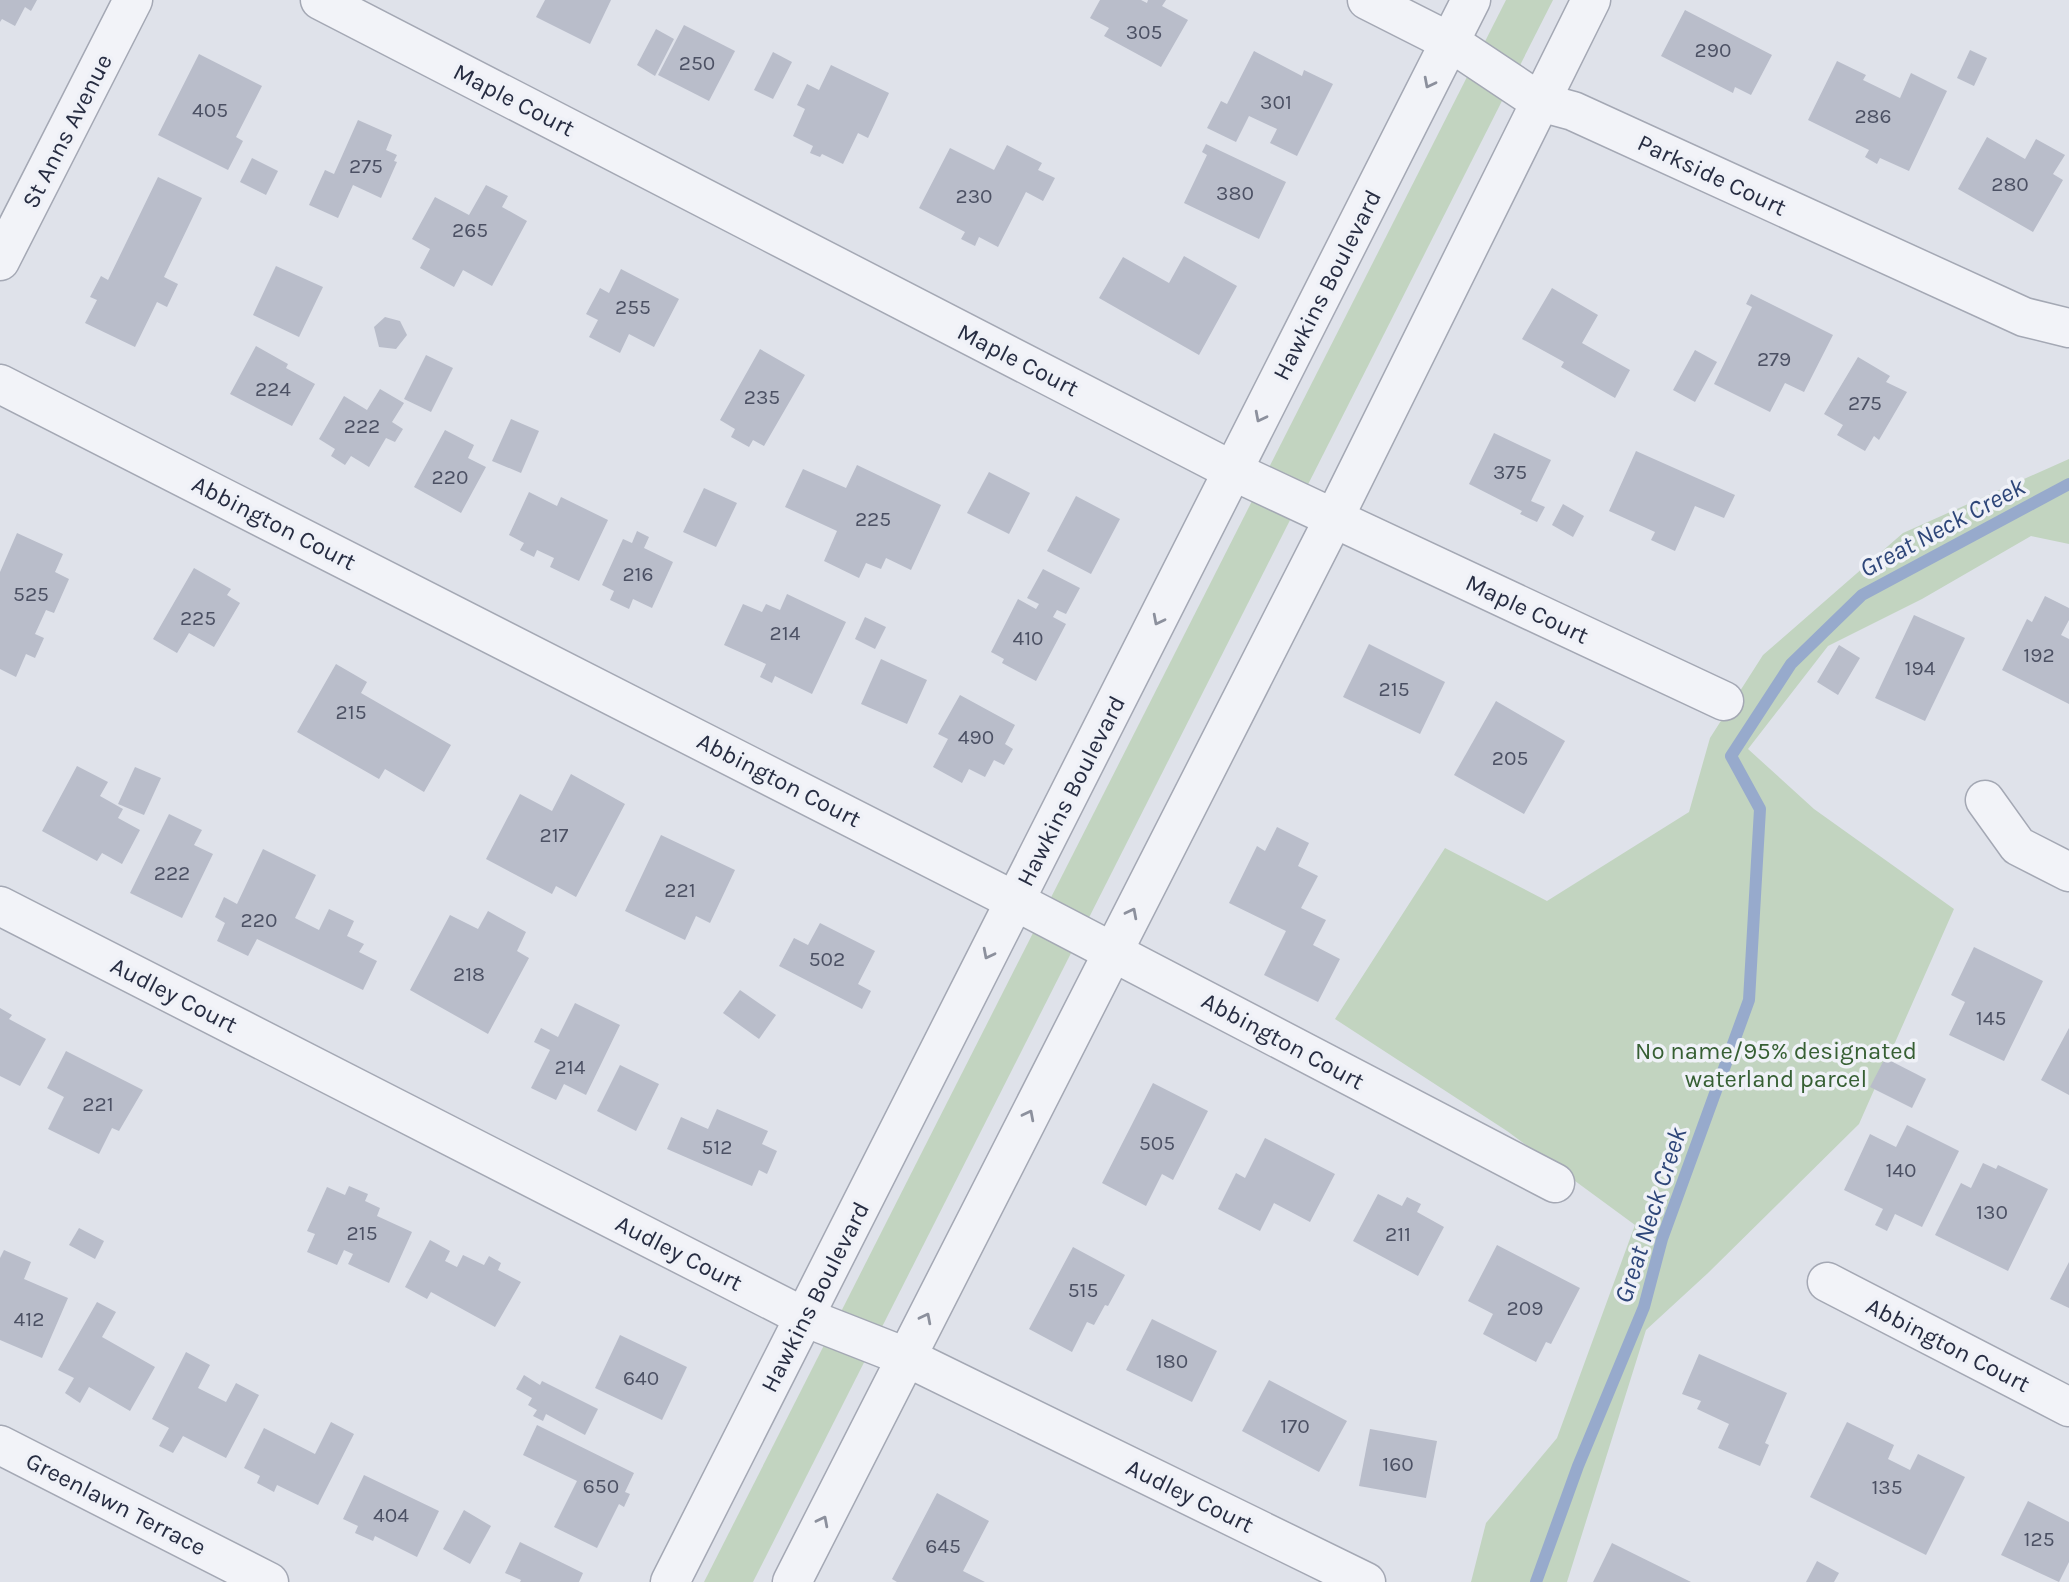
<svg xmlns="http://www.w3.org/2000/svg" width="2069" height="1582" font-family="Karla,sans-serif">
	<rect width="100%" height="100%" fill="#dfe2ea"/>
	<g fill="#c2d4c0">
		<polygon points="1506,0 1553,0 753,1582 704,1582"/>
		<polygon points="2069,459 2069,544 2031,536 1922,599 1828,646 1748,749 1814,809 1954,909 1859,1124 1708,1273 1646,1330 1567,1582 1471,1582 1486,1523 1557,1438 1635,1225 1507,1131 1335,1019 1445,848 1547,901 1689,812 1710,738 1763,655 1903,533"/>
	</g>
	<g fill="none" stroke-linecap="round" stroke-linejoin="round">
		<polyline stroke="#97aacc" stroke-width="12" points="1536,1582 1578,1466 1644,1307 1662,1239 1749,1000 1760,809 1731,756 1791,664 1862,595 2069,484"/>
	</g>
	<g fill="#b9bdca">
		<polygon points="0,0 37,0 31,11 25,7 15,26 2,19 0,22"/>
		<polygon points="545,0 611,0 590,44 536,17"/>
		<polygon points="1100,0 1141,0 1147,3 1148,0 1166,0 1162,6 1188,20 1161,67 1104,36 1109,28 1090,18"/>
		<polygon points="1685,10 1772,55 1751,95 1735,87 1733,93 1661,56"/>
		<polygon points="684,25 735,51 709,101 658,75"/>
		<polygon points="656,29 674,39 655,76 637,65"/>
		<polygon points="1970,50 1987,58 1974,86 1957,78"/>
		<polygon points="1254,51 1302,76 1304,70 1333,84 1297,156 1270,143 1277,129 1249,116 1236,142 1207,128 1221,101 1227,104"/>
		<polygon points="773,52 792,62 773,99 754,90"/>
		<polygon points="199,54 262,86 236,137 243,141 228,170 158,135"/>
		<polygon points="1837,61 1866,75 1863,80 1900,98 1911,73 1947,91 1909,171 1880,158 1877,164 1865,157 1869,150 1808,120"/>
		<polygon points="831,65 889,93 868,138 858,133 843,164 822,154 820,157 810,153 813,146 793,136 805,109 797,105 807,84 819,90"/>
		<polygon points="358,120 392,135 386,150 397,155 394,161 397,162 381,198 353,185 338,218 309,205 325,170 334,174"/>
		<polygon points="1987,137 2025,159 2036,139 2065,155 2053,174 2063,180 2033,232 1958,189"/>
		<polygon points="1206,144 1286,182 1259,239 1184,203 1207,155 1202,152"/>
		<polygon points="1007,145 1042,163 1038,170 1055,178 1043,201 1026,192 998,247 979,237 975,246 961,239 965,232 919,208 950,148 994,170"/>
		<polygon points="252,158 278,171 266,195 240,182"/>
		<polygon points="158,177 202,198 164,277 178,284 167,307 157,302 135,347 85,323 97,300 90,297 101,276 108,280"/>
		<polygon points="486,185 508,196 502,207 527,221 492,286 463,270 454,287 420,268 430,249 412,239 435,197 469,215"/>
		<polygon points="1184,256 1237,286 1199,355 1099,298 1123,257 1169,283"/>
		<polygon points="276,266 323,287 299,337 253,315"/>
		<polygon points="621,269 679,299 654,347 629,334 620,353 589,337 598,320 586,314 600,288 609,293"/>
		<polygon points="1552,288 1598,315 1582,343 1630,370 1615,398 1561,367 1564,362 1522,339"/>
		<polygon points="1751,294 1833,335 1804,392 1785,383 1770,412 1714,384 1752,307 1746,304"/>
		<polygon points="385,317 400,321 407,335 396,349 379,347 374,327"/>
		<polygon points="256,346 288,364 286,368 315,384 292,426 230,394"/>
		<polygon points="760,349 805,375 764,446 753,440 749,447 731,437 735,429 720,420"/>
		<polygon points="1695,350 1717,362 1695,402 1673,390"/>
		<polygon points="426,355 453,368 431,412 404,399"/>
		<polygon points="1858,357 1890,376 1886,382 1907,392 1879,440 1874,436 1865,451 1837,435 1843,425 1824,414"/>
		<polygon points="380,389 404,403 392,422 403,429 395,442 386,438 369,467 351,456 345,465 331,456 335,449 319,439 344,396 367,410"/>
		<polygon points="511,419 539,431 521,473 492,461"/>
		<polygon points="445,430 474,445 468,458 486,467 461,513 414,487"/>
		<polygon points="1494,433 1551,460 1531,501 1545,507 1537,522 1520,514 1522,511 1469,484"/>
		<polygon points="1636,451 1735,495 1724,518 1695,506 1675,551 1651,540 1655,532 1609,511"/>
		<polygon points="857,465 941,505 911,570 886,558 881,569 866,563 859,578 824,561 837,531 785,507 803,469 846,488"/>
		<polygon points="989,472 1030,493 1009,534 967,513"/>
		<polygon points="704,488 737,503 716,547 683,532"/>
		<polygon points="529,492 557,506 561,497 608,520 579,581 550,567 554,558 537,550 534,557 520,550 524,543 509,535"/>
		<polygon points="1076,496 1120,519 1091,574 1047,551"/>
		<polygon points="1563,504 1584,516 1573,537 1552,525"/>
		<polygon points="637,531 649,537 644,548 673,562 652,608 633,599 629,609 610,600 614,591 602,585 623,539 632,543"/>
		<polygon points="17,533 63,554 55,572 69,579 54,613 46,610 35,634 44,638 35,658 26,654 16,677 0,669 0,572"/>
		<polygon points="194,568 231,589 227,595 240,603 214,647 189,633 177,653 153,639"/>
		<polygon points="1043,569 1080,588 1066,614 1057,610 1053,617 1066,624 1036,681 1002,663 1004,659 991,652 1018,599 1036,609 1039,604 1027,598"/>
		<polygon points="787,594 846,622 812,694 775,676 772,683 760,677 766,664 724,645 743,604 762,612 766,604 780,610"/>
		<polygon points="2045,596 2069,608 2069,620 2061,635 2069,639 2069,704 2002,670 2027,619 2032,622"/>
		<polygon points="1914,615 1965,638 1925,721 1875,698"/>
		<polygon points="865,617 886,627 875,649 855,639"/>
		<polygon points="1369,644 1445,682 1420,734 1343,697"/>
		<polygon points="1839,645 1860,658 1838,695 1817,682"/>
		<polygon points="881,659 927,680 907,724 861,704"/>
		<polygon points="336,664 367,682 361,693 451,745 424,792 385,769 379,779 297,732"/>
		<polygon points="960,695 1015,725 1005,744 1013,749 1004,765 994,760 985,777 969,769 962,783 933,767 948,739 938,734"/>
		<polygon points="1496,701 1565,741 1524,814 1454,775"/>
		<polygon points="77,766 108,782 100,796 123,809 118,818 140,830 122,864 102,853 97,861 42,831"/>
		<polygon points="135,767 161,778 144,815 118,804"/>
		<polygon points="571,774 625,804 576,897 556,886 552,894 486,859 520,794 552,811"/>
		<polygon points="169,814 202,830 194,845 213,854 182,918 130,893"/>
		<polygon points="1277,827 1309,843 1298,866 1318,876 1301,908 1326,920 1313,945 1340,959 1318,1002 1264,975 1286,931 1229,903 1257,846 1265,851"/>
		<polygon points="661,835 735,870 710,923 696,916 685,940 625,911"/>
		<polygon points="263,849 316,875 295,918 319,930 329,909 354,921 347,936 364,944 359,952 377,961 363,990 257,939 248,956 217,941 225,923 215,917 224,897 237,904"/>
		<polygon points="488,911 526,932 517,951 529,958 488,1034 410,990 450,915 478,929"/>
		<polygon points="820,923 875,951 858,984 871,991 862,1009 779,966 794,938 808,945"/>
		<polygon points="1974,947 2043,981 2004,1061 1949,1035 1965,1002 1951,995"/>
		<polygon points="740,990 776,1015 759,1039 723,1013"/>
		<polygon points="575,1003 620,1025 586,1095 564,1084 556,1100 531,1088 550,1050 534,1042 541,1028 558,1037"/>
		<polygon points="0,1008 12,1015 9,1019 46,1039 20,1086 0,1076"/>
		<polygon points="2069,1028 2069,1095 2041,1080"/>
		<polygon points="66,1051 143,1090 119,1131 112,1128 99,1154 48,1129 64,1097 47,1088"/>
		<polygon points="1885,1058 1926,1079 1912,1108 1870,1087"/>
		<polygon points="620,1065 659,1084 636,1131 597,1111"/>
		<polygon points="1153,1083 1208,1111 1173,1180 1162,1174 1146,1206 1102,1183"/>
		<polygon points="717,1109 768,1131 762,1144 777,1151 767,1174 759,1170 752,1186 667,1149 681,1117 708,1129"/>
		<polygon points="1907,1125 1959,1151 1922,1227 1895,1214 1887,1231 1875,1225 1883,1209 1844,1190 1870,1134 1896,1147"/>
		<polygon points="1265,1138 1335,1174 1310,1222 1274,1203 1260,1231 1218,1209 1236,1173 1245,1178"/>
		<polygon points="1983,1163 1996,1169 1998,1165 2048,1189 2008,1271 1935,1235 1961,1183 1971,1188"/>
		<polygon points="349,1186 368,1194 365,1201 380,1208 377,1216 412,1232 389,1283 348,1264 353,1254 344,1250 337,1265 307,1252 315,1234 307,1231 327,1187 345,1195"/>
		<polygon points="1378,1194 1402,1206 1407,1197 1421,1204 1417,1212 1444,1227 1418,1276 1353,1241"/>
		<polygon points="79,1228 104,1241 95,1259 69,1245"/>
		<polygon points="430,1240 450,1251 445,1261 457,1267 463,1255 484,1265 489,1256 501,1263 498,1270 521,1282 495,1327 431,1292 427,1299 405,1287"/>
		<polygon points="1497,1245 1580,1288 1551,1344 1546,1342 1536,1362 1483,1334 1493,1314 1468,1301"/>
		<polygon points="1073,1247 1125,1275 1108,1306 1105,1305 1094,1325 1087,1322 1072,1352 1029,1329"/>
		<polygon points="4,1250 31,1262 24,1279 68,1298 42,1358 0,1340 0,1258"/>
		<polygon points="2069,1262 2069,1308 2050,1299"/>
		<polygon points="97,1302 116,1312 102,1337 155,1367 130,1411 89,1387 80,1403 65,1393 74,1378 58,1370"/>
		<polygon points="1152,1319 1217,1351 1192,1402 1126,1370"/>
		<polygon points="620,1335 687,1367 662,1420 595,1388"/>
		<polygon points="186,1352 210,1365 198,1388 226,1402 236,1383 259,1395 226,1458 183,1436 173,1453 159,1446 169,1428 152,1419"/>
		<polygon points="1699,1354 1787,1393 1765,1443 1769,1445 1760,1466 1718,1448 1729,1424 1697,1409 1701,1401 1682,1394"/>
		<polygon points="524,1375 540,1385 542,1381 598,1409 585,1435 546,1414 543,1421 533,1416 537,1410 528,1405 532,1398 516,1389"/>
		<polygon points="1269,1380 1347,1421 1319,1472 1242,1431"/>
		<polygon points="331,1422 354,1434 318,1505 277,1485 274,1492 257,1483 260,1476 244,1468 264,1428 315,1454"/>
		<polygon points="1847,1422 1894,1445 1888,1459 1910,1470 1918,1454 1965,1477 1926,1555 1810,1497"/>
		<polygon points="537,1425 634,1473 625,1492 630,1494 624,1507 619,1504 597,1548 554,1527 577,1481 523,1455"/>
		<polygon points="1370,1429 1437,1441 1426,1498 1359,1486"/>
		<polygon points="364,1475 439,1511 417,1557 375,1536 373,1541 355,1533 358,1526 343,1519"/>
		<polygon points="937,1493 989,1521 963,1571 985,1582 897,1582 892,1579"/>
		<polygon points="2028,1501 2069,1522 2069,1562 2059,1582 2001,1555"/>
		<polygon points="464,1510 491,1526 470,1564 443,1549"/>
		<polygon points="520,1542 583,1573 579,1582 520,1582 521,1580 505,1573"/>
		<polygon points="1612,1543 1691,1582 1593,1582"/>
		<polygon points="1817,1561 1839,1573 1834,1582 1806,1582"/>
	</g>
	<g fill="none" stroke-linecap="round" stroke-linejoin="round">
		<g stroke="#a4a8b4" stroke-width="41">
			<g id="street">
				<polyline points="320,0 1233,471 1724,701"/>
				<polyline points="1367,0 1450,42 1540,102 1573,111 2024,317 2069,328"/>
				<polyline points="0,261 133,0"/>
				<polyline points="0,384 1015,901 1555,1183"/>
				<polyline points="1985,800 2018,846 2069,872"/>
				<polyline points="0,906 804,1317 906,1357 1366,1582"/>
				<polyline points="1827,1282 2069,1407"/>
				<polyline points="0,1445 269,1582"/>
				<polyline points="670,1582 1471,0"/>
				<polyline points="792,1582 1334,518 1591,0"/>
			</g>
		</g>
		<use href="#street" stroke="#f2f3f8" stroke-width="38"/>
	</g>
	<defs><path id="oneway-chevron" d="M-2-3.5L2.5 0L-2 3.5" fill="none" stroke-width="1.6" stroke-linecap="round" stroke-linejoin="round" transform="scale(1.75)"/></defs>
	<g stroke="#8c909d">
		<use href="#oneway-chevron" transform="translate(1429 83) rotate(117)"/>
		<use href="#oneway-chevron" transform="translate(1260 417) rotate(117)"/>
		<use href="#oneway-chevron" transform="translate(1158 620) rotate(117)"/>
		<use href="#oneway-chevron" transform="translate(1132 913) rotate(-63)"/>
		<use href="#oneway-chevron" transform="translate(988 954) rotate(117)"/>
		<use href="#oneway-chevron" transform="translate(1029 1115) rotate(-63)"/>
		<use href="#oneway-chevron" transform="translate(926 1318) rotate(-63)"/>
		<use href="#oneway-chevron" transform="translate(823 1521) rotate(-63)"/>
	</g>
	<g text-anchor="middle" stroke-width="7" stroke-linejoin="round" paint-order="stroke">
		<g font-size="21" fill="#4c5164">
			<text x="1144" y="39">305</text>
			<text x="1713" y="57">290</text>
			<text x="697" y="70">250</text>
			<text x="1276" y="109">301</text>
			<text x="210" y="117">405</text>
			<text x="1873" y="123">286</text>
			<text x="366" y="173">275</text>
			<text x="2010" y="191">280</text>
			<text x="1235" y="200">380</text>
			<text x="974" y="203">230</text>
			<text x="470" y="237">265</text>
			<text x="633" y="314">255</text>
			<text x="1774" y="366">279</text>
			<text x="273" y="396">224</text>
			<text x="762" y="404">235</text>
			<text x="1865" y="410">275</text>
			<text x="362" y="433">222</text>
			<text x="1510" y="479">375</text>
			<text x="450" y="484">220</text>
			<text x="873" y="526">225</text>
			<text x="638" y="581">216</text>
			<text x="31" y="601">525</text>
			<text x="198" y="625">225</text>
			<text x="785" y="640">214</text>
			<text x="1028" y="645">410</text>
			<text x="2039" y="662">192</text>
			<text x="1920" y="675">194</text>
			<text x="1394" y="696">215</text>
			<text x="351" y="719">215</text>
			<text x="976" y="744">490</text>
			<text x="1510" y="765">205</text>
			<text x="554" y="842">217</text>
			<text x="172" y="880">222</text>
			<text x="680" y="897">221</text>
			<text x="259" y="927">220</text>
			<text x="827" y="966">502</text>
			<text x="469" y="981">218</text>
			<text x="1991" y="1025">145</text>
			<text x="570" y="1074">214</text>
			<text x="98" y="1111">221</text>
			<text x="1157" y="1150">505</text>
			<text x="717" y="1154">512</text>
			<text x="1901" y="1177">140</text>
			<text x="1992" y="1219">130</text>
			<text x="362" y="1240">215</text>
			<text x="1398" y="1241">211</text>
			<text x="1083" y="1297">515</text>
			<text x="1525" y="1315">209</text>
			<text x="29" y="1326">412</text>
			<text x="1172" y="1368">180</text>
			<text x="641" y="1385">640</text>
			<text x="1295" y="1433">170</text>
			<text x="1398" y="1471">160</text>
			<text x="601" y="1493">650</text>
			<text x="1887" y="1494">135</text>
			<text x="391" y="1522">404</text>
			<text x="2039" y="1546">125</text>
			<text x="943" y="1553">645</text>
		</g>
		<g font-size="24" fill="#272d42" stroke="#eff1f7">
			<text transform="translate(514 100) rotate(27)" y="8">Maple Court</text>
			<text transform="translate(67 131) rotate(-63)" y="8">St Anns Avenue</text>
			<text transform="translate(1712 175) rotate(25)" y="8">Parkside Court</text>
			<text transform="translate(1327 285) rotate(-63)" y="8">Hawkins Boulevard</text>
			<text transform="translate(1018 360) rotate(27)" y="8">Maple Court</text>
			<text transform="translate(274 523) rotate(27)" y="8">Abbington Court</text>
			<text transform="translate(1527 609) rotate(25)" y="8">Maple Court</text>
			<text transform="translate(779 780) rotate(27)" y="8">Abbington Court</text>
			<text transform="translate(1071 791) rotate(-63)" y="8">Hawkins Boulevard</text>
			<text transform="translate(174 995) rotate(27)" y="8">Audley Court</text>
			<text transform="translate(1283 1041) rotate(28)" y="8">Abbington Court</text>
			<text transform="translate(679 1253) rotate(27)" y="8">Audley Court</text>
			<text transform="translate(815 1297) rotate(-63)" y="8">Hawkins Boulevard</text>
			<text transform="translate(1948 1345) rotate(27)" y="8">Abbington Court</text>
			<text transform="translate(1190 1496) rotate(26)" y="8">Audley Court</text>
			<text transform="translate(116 1504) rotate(27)" y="8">Greenlawn Terrace</text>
		</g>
		<g font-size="24" fill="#365f33" stroke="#eff1f7">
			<text x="1776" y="1059">No name/95% designated<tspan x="1776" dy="28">waterland parcel</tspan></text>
		</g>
		<g font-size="26" font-style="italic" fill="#2e4679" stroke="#eff1f7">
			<text transform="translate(1942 527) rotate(-28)" y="9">Great Neck Creek</text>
			<text transform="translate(1650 1215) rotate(-72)" y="9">Great Neck Creek</text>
		</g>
	</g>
</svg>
